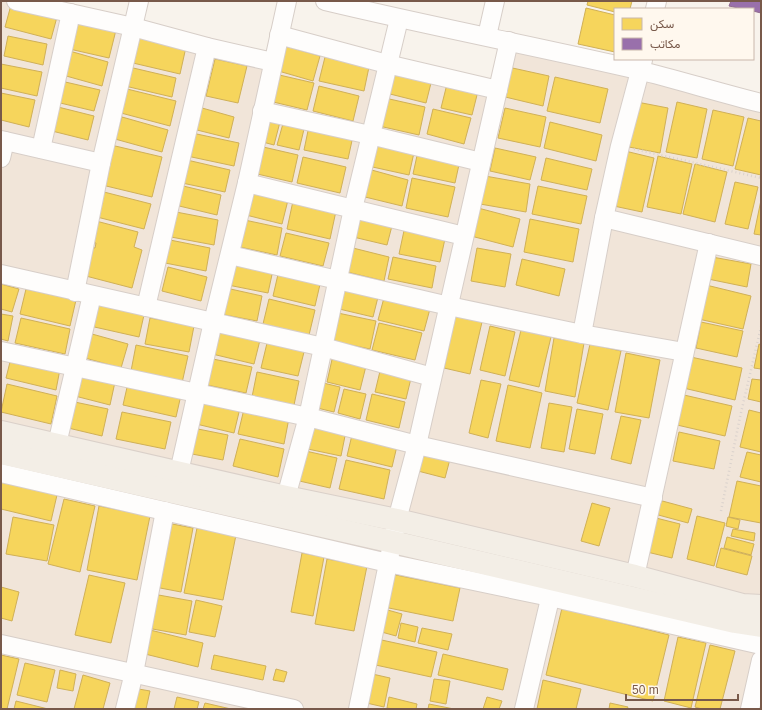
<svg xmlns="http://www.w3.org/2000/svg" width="762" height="710" font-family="Arial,Vazirmatn,sans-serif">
	<rect width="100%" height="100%" fill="#f8f3ec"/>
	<g fill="#f1e5d9">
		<polygon points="1,1 7,1 274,63 280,36 497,90 509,42 761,105 761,605 1,431"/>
		<polygon points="1,459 761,637 761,709 1,709"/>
	</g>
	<g fill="#f6d55c" stroke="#d0b057">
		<polygon points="588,1 632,1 630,9 615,9 615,12 587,5"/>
		<polygon points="11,5 57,17 51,39 5,27"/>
		<polygon points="586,8 615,15 615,52 578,44"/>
		<polygon points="72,20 116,30 109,58 65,48"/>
		<polygon points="8,36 47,44 43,65 4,56"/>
		<polygon points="139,36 186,47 180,74 133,63"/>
		<polygon points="282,45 320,56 313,81 275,70"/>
		<polygon points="66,50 108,62 102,86 59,74"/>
		<polygon points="325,57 369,67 364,91 319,81"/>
		<polygon points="215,59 247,66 238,103 206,96"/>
		<polygon points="1,64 42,72 37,96 1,88"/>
		<polygon points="129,67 176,78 172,97 125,86"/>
		<polygon points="508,67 549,76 543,106 501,96"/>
		<polygon points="392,69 432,79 426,103 386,93"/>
		<polygon points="275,74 314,83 307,110 269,101"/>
		<polygon points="555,77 608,89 600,123 547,111"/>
		<polygon points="61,81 100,90 94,111 56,102"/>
		<polygon points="447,84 478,91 472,115 441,108"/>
		<polygon points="319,86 359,96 353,121 313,111"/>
		<polygon points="127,89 176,101 170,126 121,113"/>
		<polygon points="1,93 35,100 29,127 1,120"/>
		<polygon points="385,98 425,107 419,135 379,126"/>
		<polygon points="637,102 668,108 660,153 629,147"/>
		<polygon points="677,102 707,109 697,158 666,152"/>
		<polygon points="54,106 94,116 88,140 48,130"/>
		<polygon points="195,106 234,117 229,138 189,128"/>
		<polygon points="505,108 546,117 540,147 498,138"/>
		<polygon points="433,109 471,118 464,144 427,134"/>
		<polygon points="713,110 744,117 733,166 702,159"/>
		<polygon points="266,114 281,118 274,145 259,141"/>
		<polygon points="122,117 168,130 162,152 115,139"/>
		<polygon points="748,118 761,121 761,175 735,169"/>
		<polygon points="284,120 305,125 299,150 277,145"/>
		<polygon points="550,122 602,135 596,161 544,148"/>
		<polygon points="309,126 353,136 348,159 304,150"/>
		<polygon points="192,133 239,143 234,166 187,156"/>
		<polygon points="374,139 415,148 409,175 368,166"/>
		<polygon points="111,145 162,157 152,197 102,185"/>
		<polygon points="259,146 298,155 292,182 253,173"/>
		<polygon points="495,148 536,157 530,180 490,171"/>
		<polygon points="621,150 654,158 642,212 609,205"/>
		<polygon points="418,151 460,160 455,183 413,174"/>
		<polygon points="658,156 692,164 681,214 647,207"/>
		<polygon points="303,157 346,167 340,193 297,183"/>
		<polygon points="546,158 592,169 587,190 541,180"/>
		<polygon points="187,160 230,170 225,192 182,183"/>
		<polygon points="695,164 727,172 715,222 683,214"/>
		<polygon points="368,169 408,180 402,206 361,196"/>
		<polygon points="485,176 530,184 526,212 480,204"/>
		<polygon points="412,178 455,187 448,217 406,208"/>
		<polygon points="735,182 758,187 748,229 725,224"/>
		<polygon points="179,185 221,195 217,215 175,205"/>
		<polygon points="538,186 587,196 581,224 532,214"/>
		<polygon points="248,191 288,200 282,224 242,214"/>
		<polygon points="104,192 151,204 144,229 97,217"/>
		<polygon points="761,200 761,235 754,234"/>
		<polygon points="293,201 336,211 330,239 287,229"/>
		<polygon points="478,208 520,219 513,247 471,236"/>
		<polygon points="176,212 218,220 214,245 171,237"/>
		<polygon points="355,213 393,222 387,245 349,236"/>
		<polygon points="240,219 282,228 277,255 235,246"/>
		<polygon points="530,219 579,229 573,262 524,252"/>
		<polygon points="96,221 138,232 134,247 142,250 132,288 82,275 90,247 95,248 96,243 91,242"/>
		<polygon points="405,226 446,234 440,262 399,254"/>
		<polygon points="286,233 329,243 323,266 280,256"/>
		<polygon points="165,239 210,248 206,271 160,262"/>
		<polygon points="349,247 389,257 384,281 343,271"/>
		<polygon points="477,248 511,254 505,287 471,281"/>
		<polygon points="393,257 436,266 432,288 388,279"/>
		<polygon points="712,257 751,264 747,287 708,279"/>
		<polygon points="522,259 565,269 559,296 516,285"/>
		<polygon points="233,262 273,270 268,293 228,285"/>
		<polygon points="168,267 207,277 201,301 162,291"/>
		<polygon points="279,270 321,280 315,306 273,296"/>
		<polygon points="340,283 379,293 373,317 335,308"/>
		<polygon points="1,284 19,289 12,312 1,309"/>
		<polygon points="702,284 751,296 743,329 694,318"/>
		<polygon points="226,288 262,296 257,321 220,314"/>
		<polygon points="26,289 76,300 70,326 20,314"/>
		<polygon points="385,294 431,305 424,331 378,320"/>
		<polygon points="269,299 315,310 309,335 263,324"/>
		<polygon points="95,303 144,315 139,337 90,326"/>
		<polygon points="333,312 376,321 370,349 327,340"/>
		<polygon points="1,314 13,316 8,341 1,339"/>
		<polygon points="455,316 482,322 470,374 444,368"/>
		<polygon points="21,318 70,329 65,354 15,343"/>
		<polygon points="150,318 194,326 189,352 145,344"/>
		<polygon points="701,322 743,331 737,357 696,348"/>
		<polygon points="379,323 422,333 415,360 372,350"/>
		<polygon points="490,326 515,332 505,376 480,370"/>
		<polygon points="214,329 260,340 254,364 208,353"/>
		<polygon points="521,330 551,337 539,387 509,380"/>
		<polygon points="92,334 128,344 121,368 85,358"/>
		<polygon points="554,338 584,343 575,397 545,391"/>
		<polygon points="268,339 305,348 298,376 261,368"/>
		<polygon points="590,344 621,351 608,410 577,403"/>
		<polygon points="759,344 761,345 761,369 754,368"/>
		<polygon points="136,345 188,356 182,383 131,371"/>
		<polygon points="626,353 660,360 649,418 615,412"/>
		<polygon points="333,355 367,362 360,390 327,382"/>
		<polygon points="686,356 742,368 735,400 679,387"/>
		<polygon points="11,358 60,369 56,390 6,378"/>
		<polygon points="208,358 252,367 246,393 202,384"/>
		<polygon points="381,367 412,374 406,399 375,392"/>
		<polygon points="257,372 299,381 294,405 252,397"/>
		<polygon points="76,373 115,382 110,405 71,395"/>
		<polygon points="752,379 761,380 761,402 748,399"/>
		<polygon points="481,380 501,384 488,438 469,433"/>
		<polygon points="319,382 340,387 334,412 313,407"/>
		<polygon points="128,383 181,395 176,417 123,405"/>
		<polygon points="7,384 57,396 51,424 1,412"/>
		<polygon points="508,385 542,393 530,448 496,441"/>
		<polygon points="344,389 366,394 360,419 338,413"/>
		<polygon points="372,394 405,402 399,428 366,420"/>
		<polygon points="684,395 732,406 725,436 677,425"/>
		<polygon points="198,398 240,408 234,433 192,423"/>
		<polygon points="70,401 108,409 102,436 64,427"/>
		<polygon points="549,403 572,407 564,452 541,448"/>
		<polygon points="244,409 289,418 284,444 238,434"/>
		<polygon points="577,409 603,414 595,454 569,449"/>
		<polygon points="749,410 761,413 761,452 740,447"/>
		<polygon points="122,412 171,422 165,449 116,439"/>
		<polygon points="621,416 641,420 631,464 611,459"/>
		<polygon points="308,423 346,431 341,456 303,448"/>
		<polygon points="193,428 228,435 223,460 187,453"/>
		<polygon points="679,432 720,441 714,469 673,461"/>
		<polygon points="352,435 397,446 392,467 347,456"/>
		<polygon points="240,439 284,449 278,477 233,466"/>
		<polygon points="301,450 337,458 330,488 295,480"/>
		<polygon points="419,451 450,459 445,478 414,470"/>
		<polygon points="747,452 761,455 761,482 740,477"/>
		<polygon points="346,460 390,470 384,499 339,489"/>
		<polygon points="1,481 57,495 51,521 1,509"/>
		<polygon points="737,481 761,486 761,523 729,517"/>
		<polygon points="64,499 95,506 80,572 48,564"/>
		<polygon points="655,499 692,509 688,523 651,513"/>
		<polygon points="592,503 610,508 599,546 581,541"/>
		<polygon points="99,506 150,516 137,580 87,570"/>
		<polygon points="697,516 725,523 714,566 687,559"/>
		<polygon points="13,517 54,525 47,561 6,554"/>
		<polygon points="728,517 740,520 738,529 726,526"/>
		<polygon points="656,518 680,524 672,558 647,552"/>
		<polygon points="167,523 193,528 181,592 155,587"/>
		<polygon points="197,528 236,535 223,600 184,593"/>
		<polygon points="733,529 755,533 754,541 731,536"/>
		<polygon points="727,537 754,544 751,555 724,548"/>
		<polygon points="721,548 752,556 747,575 716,567"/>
		<polygon points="302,553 324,557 313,616 291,612"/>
		<polygon points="327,559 367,566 354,631 315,624"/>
		<polygon points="391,574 460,588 453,621 384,607"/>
		<polygon points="89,575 125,583 111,643 75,635"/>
		<polygon points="1,587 19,592 12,621 1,618"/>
		<polygon points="153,594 192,601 186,635 147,628"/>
		<polygon points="196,600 222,606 215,637 189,632"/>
		<polygon points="562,608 669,635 653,701 546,675"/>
		<polygon points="384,609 402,614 396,636 378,631"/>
		<polygon points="401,623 418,627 415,642 398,638"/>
		<polygon points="422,628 452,634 448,650 418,643"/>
		<polygon points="150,630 203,643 198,667 145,654"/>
		<polygon points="678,637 706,643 691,708 664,701"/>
		<polygon points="377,639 437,652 431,677 371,664"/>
		<polygon points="710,645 735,651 720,709 702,709 695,707"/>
		<polygon points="443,654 508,669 503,690 438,675"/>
		<polygon points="1,655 19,659 7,709 1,709"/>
		<polygon points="214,655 266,666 263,680 211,669"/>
		<polygon points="25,663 55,670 47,702 17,695"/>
		<polygon points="276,669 287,672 284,682 273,680"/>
		<polygon points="60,670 76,674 73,691 57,688"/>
		<polygon points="368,673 390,678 384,707 362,702"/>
		<polygon points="83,675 110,683 103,709 74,709"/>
		<polygon points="434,679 450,681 446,704 430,701"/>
		<polygon points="543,680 581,689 576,709 537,709"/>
		<polygon points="133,688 150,691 146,709 129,709"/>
		<polygon points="177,697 199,702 197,709 174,709"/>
		<polygon points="389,697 417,704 416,709 393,709 387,708"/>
		<polygon points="487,697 502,701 499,709 483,709"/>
		<polygon points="16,701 48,709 14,709"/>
		<polygon points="205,703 231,709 203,709"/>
		<polygon points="610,703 628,707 627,709 609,709"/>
		<polygon points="429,704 454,709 428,709"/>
	</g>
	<polygon fill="#9970ab" stroke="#8f698e" points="731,1 761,1 761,13 753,11 753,9 743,9 729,6"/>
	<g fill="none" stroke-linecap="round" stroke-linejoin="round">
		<g stroke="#d7cec8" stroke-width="20">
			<g id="street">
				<polyline points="16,1 133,27 207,47 273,62"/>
				<path d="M325,1c104,25 209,45 313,69 41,10 82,23 123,33"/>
				<polyline points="655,9 657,1"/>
				<polyline points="279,35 387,64 498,90"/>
				<polyline points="487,36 495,1"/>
				<polyline points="262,111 370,135 481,162"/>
				<polyline points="1,140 101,163"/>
				<polyline points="41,149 71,13"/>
				<polyline points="1,158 5,141"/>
				<polyline points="247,183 464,236"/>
				<polyline points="604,218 761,256"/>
				<polyline points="230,255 449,306 582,334 684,352"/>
				<polyline points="1,274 323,347 432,377"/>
				<polyline points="75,292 101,163 139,1"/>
				<polyline points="146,307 207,47"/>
				<polyline points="582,334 604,218 620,146 643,60"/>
				<polyline points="1,351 308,417 417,445 653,498"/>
				<polyline points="57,444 92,295"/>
				<polyline points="179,472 213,322 247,183 287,1"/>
				<polyline points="1,473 388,563 550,597 761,645"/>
				<polyline points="286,497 308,417 353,209 399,19"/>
				<polyline points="635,576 709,243"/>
				<polyline points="1,644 294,709"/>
				<polyline points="125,709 134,673 165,511"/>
				<polyline points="358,709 397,520 417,445 509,41"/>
				<polyline points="524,709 553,586"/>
				<polyline points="750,709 761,660"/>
			</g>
		</g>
		<g stroke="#dad0c9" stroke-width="24">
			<g id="primary">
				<polyline points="1,432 286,497 397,520 635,576 743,605 761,606"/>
				<polyline points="1,453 393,542 735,622 761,626"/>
			</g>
		</g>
		<g stroke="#dad2cd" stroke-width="2.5" stroke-dasharray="1 3" stroke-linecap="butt">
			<polyline points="634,149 761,178"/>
			<polyline points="721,511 740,417 761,327"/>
		</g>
		<use href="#street" stroke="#fefdfc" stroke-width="18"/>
		<use href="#primary" stroke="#f3eee6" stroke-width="22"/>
	</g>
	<rect width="762" height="710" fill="none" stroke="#78594a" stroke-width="4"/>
	<rect x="614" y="8" width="140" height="52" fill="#fff8ee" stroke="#c9b8ac"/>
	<rect x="622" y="18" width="20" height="12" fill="#f6d55c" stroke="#c9b8ac"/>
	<text x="650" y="28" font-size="12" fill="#78594a">سكن</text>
	<rect x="622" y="38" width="20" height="12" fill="#9970ab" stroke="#c9b8ac"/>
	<text x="650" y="48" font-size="12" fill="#78594a">مكاتب</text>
	<path d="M626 694v6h112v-6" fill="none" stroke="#78594a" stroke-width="2"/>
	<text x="632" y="694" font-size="12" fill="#78594a" stroke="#fff8ee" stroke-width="3" paint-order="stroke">50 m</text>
</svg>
